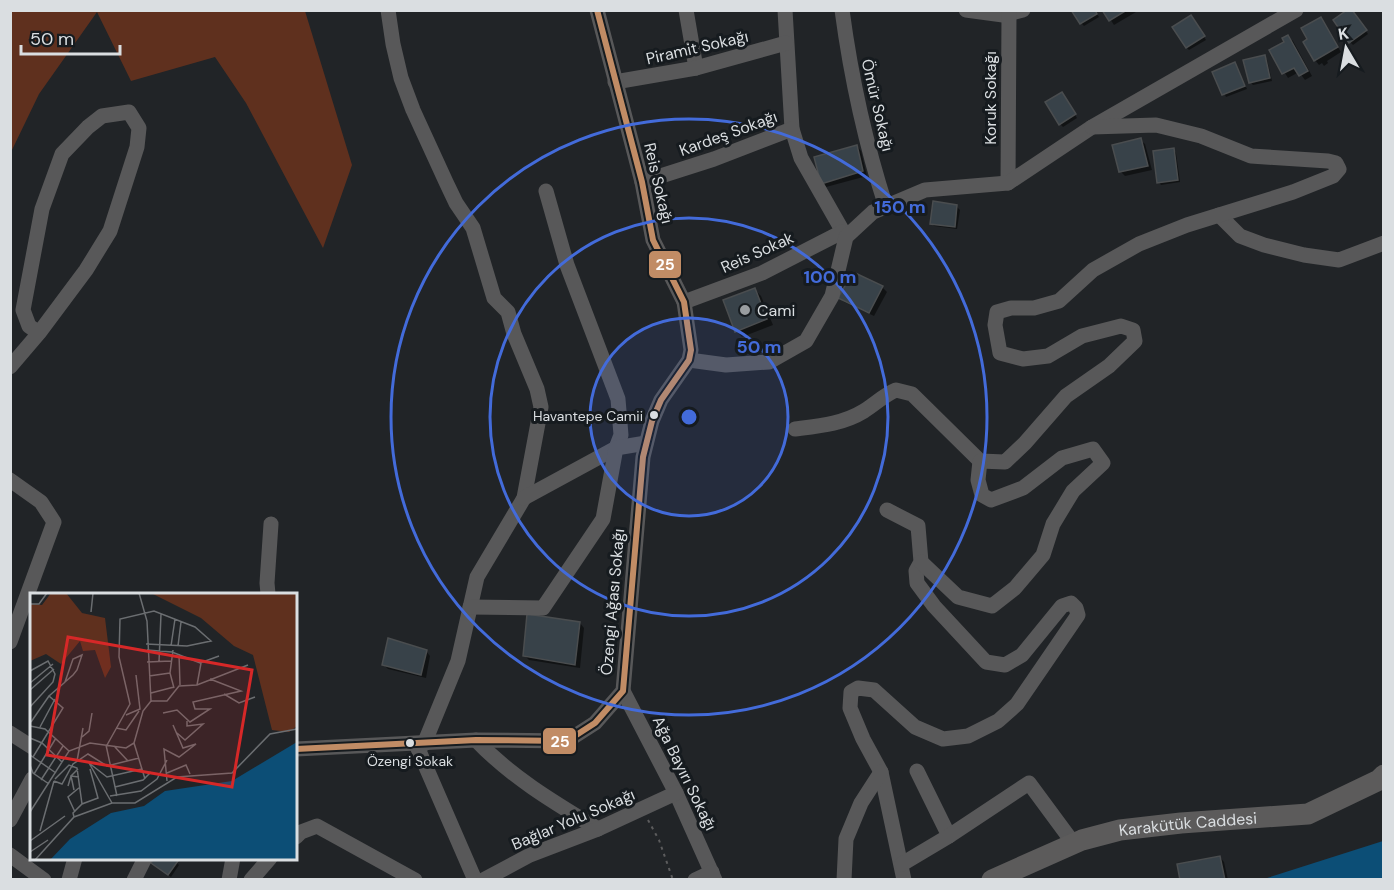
<svg xmlns="http://www.w3.org/2000/svg" width="1394" height="890" font-family="'DM Sans',sans-serif">
	<rect width="100%" height="100%" fill="#212427"/>
	<polygon fill="#5f301e" points="305,11 352,165 323,248 246,103 215,57 131,81 97,12 39,94 11,152 11,11"/>
	<polygon fill="#0c4e76" points="1383,841 1383,879 1264,879"/>
	<g fill="#0007">
		<polygon points="1095,10 1099,17 1084,26 1081,23"/>
		<polygon points="1104,10 1135,10 1136,12 1114,25"/>
		<polygon points="1353,13 1368,34 1353,45 1350,42"/>
		<polygon points="1320,19 1341,52 1327,61 1328,63 1324,66 1322,63 1319,65 1315,60 1309,40"/>
		<polygon points="1194,20 1206,40 1189,50 1187,48"/>
		<polygon points="1288,37 1293,41 1312,76 1305,80 1299,72 1288,78 1271,51 1286,43"/>
		<polygon points="1264,57 1267,60 1272,81 1253,85 1250,82"/>
		<polygon points="1235,64 1247,89 1226,97 1214,73"/>
		<polygon points="1064,96 1077,118 1063,127 1060,124"/>
		<polygon points="1140,140 1145,144 1152,170 1125,176 1121,172"/>
		<polygon points="857,146 861,151 867,176 826,187 822,183"/>
		<polygon points="1174,150 1176,153 1180,182 1161,185 1159,182"/>
		<polygon points="957,207 960,210 957,229 934,226 931,223"/>
		<polygon points="882,287 887,292 874,316 844,302 840,297"/>
		<polygon points="755,290 761,296 773,325 742,337 736,331"/>
		<polygon points="580,623 584,628 580,668 529,660 525,656"/>
		<polygon points="426,651 430,656 426,678 388,669 383,664"/>
		<polygon points="1220,857 1224,862 1228,880 1181,880"/>
		<polygon points="152,863 177,863 179,865 171,877"/>
	</g>
	<g fill="#384249" stroke="#4a4d4f" stroke-width="1.5">
		<polygon points="1071,10 1095,10 1097,14 1080,24"/>
		<polygon points="1102,10 1127,10 1109,21"/>
		<polygon points="1347,10 1352,10 1367,30 1349,43 1333,20"/>
		<polygon points="1191,15 1205,36 1186,48 1172,27"/>
		<polygon points="1321,17 1338,47 1314,61 1303,42 1307,39 1301,28"/>
		<polygon points="1288,35 1308,71 1299,76 1294,68 1282,74 1269,50 1284,42 1282,38"/>
		<polygon points="1265,55 1270,78 1249,83 1243,60"/>
		<polygon points="1235,62 1245,86 1222,95 1212,72"/>
		<polygon points="1062,92 1076,114 1059,125 1045,102"/>
		<polygon points="1141,138 1148,166 1119,172 1112,145"/>
		<polygon points="857,145 863,171 821,184 814,157"/>
		<polygon points="1174,148 1178,180 1157,183 1153,151"/>
		<polygon points="933,201 957,205 955,227 930,224"/>
		<polygon points="853,272 883,286 869,313 838,298"/>
		<polygon points="755,288 767,319 735,332 723,300"/>
		<polygon points="527,614 580,622 575,665 523,656"/>
		<polygon points="388,638 427,650 421,675 382,665"/>
		<polygon points="1220,856 1225,880 1180,880 1177,864"/>
		<polygon points="154,858 174,858 178,861 168,875 151,863"/>
	</g>
	<g fill="none" stroke-linecap="round" stroke-linejoin="round">
		<polyline stroke="#5c5c5d" stroke-width="2" stroke-dasharray="3 4.5" stroke-linecap="butt" points="648,820 659,840 673,880"/>
		<g stroke="#585859" stroke-width="15">
			<polyline points="388,10 393,44 401,78 413,110 446,182 456,203 473,228 494,298 508,312 514,334 537,389 541,407 524,498 477,577 458,661 424,744"/>
			<polyline points="686,10 696,68"/>
			<polyline points="785,10 792,129 801,158 846,237"/>
			<path d="M842,10c9,67 23,132 44,197"/>
			<polyline points="966,10 1003,15 1023,10"/>
			<polyline points="615,82 696,68 786,43"/>
			<polyline points="642,182 714,159 792,129"/>
			<polyline points="1008,183 1009,14"/>
			<polyline points="1219,215 1240,236 1264,245 1304,255 1339,260 1384,243"/>
			<polyline points="684,302 762,273 842,232"/>
			<polyline points="689,360 726,365 769,362 806,341 832,296 846,237 873,212 925,190 1008,183 1092,127 1296,10"/>
			<polyline points="10,367 39,333 86,270 110,231 137,147 139,128 129,112 102,116 88,127 62,154 42,209 23,310 29,326 39,333"/>
			<path d="M795,429c24,-3 48,-5 69,-18 11,-7 20,-16 32,-21l16,4 68,67 25,1 20,-19 41,-47 43,-30 26,-25 -2,-11 -12,-4 -39,10 -34,20 -25,3 -23,-6 -5,-28 2,-13 14,-4h23l25,-7 34,-31 46,-26 48,-19 106,-33 40,-16 6,-7 -3,-6 -8,-2 -77,-5 -50,-20 -45,-11 -64,2"/>
			<polyline points="10,480 41,502 54,522 10,642"/>
			<polyline points="524,498 616,448 621,435 618,399 567,265 546,191"/>
			<polyline points="887,510 918,526 921,562 916,571 917,583 934,606 986,662 1005,665 1022,655 1062,606 1071,603 1076,608 1078,615 1017,704 998,721 968,736 943,739 915,727 874,690 858,688 851,692 850,708 863,739 881,772 904,880"/>
			<polyline points="921,562 958,597 992,606 1015,588 1043,555 1053,524 1073,491 1103,463 1093,449 1062,458 1023,488 991,500 982,495 978,480 980,461"/>
			<polyline points="268,594 267,583 271,524"/>
			<polyline points="470,607 543,608 603,519 616,448 646,443"/>
			<polyline points="623,691 676,793 715,880"/>
			<polyline points="10,733 32,747"/>
			<path d="M476,740c35,37 79,63 122,89"/>
			<polyline points="416,744 475,880"/>
			<polyline points="296,749 476,740 567,741 595,723 623,691 643,457 652,421 661,400 689,360 691,350 684,302 653,240 642,182 597,10"/>
			<polyline points="917,771 949,836"/>
			<polyline points="10,820 32,779"/>
			<polyline points="296,837 301,832 317,826 415,880"/>
			<polyline points="10,855 44,880"/>
			<polyline points="902,864 949,836 1029,783 1074,844"/>
			<polyline points="69,880 75,858"/>
			<polyline points="134,880 145,858"/>
			<polyline points="229,880 233,858"/>
			<polyline points="251,880 270,858"/>
			<polyline points="483,880 530,855 598,829 676,793"/>
			<polyline points="695,880 712,872"/>
			<polyline points="844,880 846,839 861,803 881,772"/>
		</g>
		<path stroke="#5c5b5b" stroke-width="21" id="s1" d="M992,880l90,-40 38,-10 61,-7 127,-9 71,-34 5,-5"/>
		<g stroke="#161b1f" stroke-width="10">
			<polyline id="bus-1" points="296,749 476,740 567,741 595,723 623,691 643,457 652,421 661,400 689,360 691,350 684,302 653,240 642,182 597,10"/>
		</g>
		<use href="#bus-1" stroke="#c18c65" stroke-width="6"/>
	</g>
	<circle cx="689" cy="417" r="99" fill="#436bda" fill-opacity=".12"/>
	<g fill="none" stroke="#436bda" stroke-width="3">
		<circle cx="689" cy="417" r="99"/>
		<circle cx="689" cy="417" r="199"/>
		<circle cx="689" cy="417" r="298"/>
	</g>
	<circle fill="#999da0" stroke="#161b1f" stroke-width="2" cx="745" cy="310" r="6"/>
	<g fill="#dadee1" stroke="#161b1f" stroke-width="2">
		<circle cx="654" cy="415" r="5"/>
		<circle cx="410" cy="743" r="5"/>
	</g>
	<g text-anchor="middle" stroke-width="6" stroke-linejoin="round" paint-order="stroke">
		<g font-size="14" fill="#dadee1" stroke="#161b1f" text-anchor="end">
			<text x="643" y="421">Havantepe Camii</text>
			<text x="410" y="766" text-anchor="middle">Özengi Sokak</text>
		</g>
		<g font-size="16" fill="#dadee1" stroke="#161b1f">
			<text transform="translate(697 47) rotate(-13)" y="6">Piramit Sokağı</text>
			<text transform="translate(990 98) rotate(-90)" y="6">Koruk Sokağı</text>
			<text transform="translate(878 105) rotate(77)" y="6">Ömür Sokağı</text>
			<text transform="translate(728 133) rotate(-20)" y="6">Kardeş Sokağı</text>
			<text transform="translate(659 183) rotate(77)" y="6">Reis Sokağı</text>
			<text transform="translate(757 252) rotate(-24)" y="6">Reis Sokak</text>
			<text transform="translate(612 602) rotate(-85)" y="6">Özengi Ağası Sokağı</text>
			<text transform="translate(685 773) rotate(64)" y="6">Ağa Bayırı Sokağı</text>
			<text transform="translate(573 819) rotate(-23)" y="6">Bağlar Yolu Sokağı</text>
			<text dy="6" stroke="none"><textPath href="#s1" startOffset="206">Karakütük Caddesi</textPath></text>
		</g>
		<g font-size="16" fill="#dadee1" stroke="#161b1f" text-anchor="start">
			<text x="757" y="316">Cami</text>
		</g>
	</g>
	<g transform="translate(30 593)">
		<rect width="267" height="267" fill="#212427"/>
		<path d="M21,0h15l16,20 23,5 6,49 -6,11 -10,-28 -12,1 -3,-10 -19,23 -15,-10 -16,7v-57l12,1zM121,0h146v133l-8,6 -17,-2 -19,-75 -19,-9 -33,-28z" fill="#5f301e"/>
		<path d="M267,149v118h-247l20,-21 41,-26 33,-7 21,-15 67,-10z" fill="#0c4e76"/>
		<path fill="none" stroke="#6b6e71" stroke-width="1.5" d="M109,0l8,28 4,80M0,11h9l8,-11M61,19l2,-19M141,53l4,-27M148,53l3,-24M117,57l25,2 28,11 19,-7M143,57l-3,23 4,15M149,61l1,31M117,69l24,-1M129,69l2,-48M0,78l18,-10 7,13 -2,8 -23,25M119,83l21,-3M0,90l23,-19M167,92l4,-22M0,97l24,-21M121,100l23,-6M194,101l15,9 16,-6M121,108h16l12,-15 18,-1 51,-20M133,120l14,-3 13,12 20,-13h-15l-2,-7 48,-11 -31,-12M96,122l14,-6 -4,-34M1,129l18,-26M0,133l15,3 24,22M10,134l15,-28M86,135l10,2 13,-19M147,140l8,7 18,-16 -16,2v-5M52,144l7,-6 3,-18M0,145l12,5 20,19M104,150l11,36M76,152l11,51M77,152l23,-41 -11,-47 1,-38 34,-8 41,16 16,14 -24,5 -41,-2M84,153l14,15M0,162l26,18M3,164l30,-49 -14,-12 15,-13 1,-1 8,-7 4,-5 5,-15 -9,4 -8,23M47,168l6,-33M0,172l3,8 16,11M137,180l19,-8 4,9M4,181l22,-36M25,186l14,-14 8,3 5,36M11,187l22,-34M24,188l8,3 11,-20 15,-10 19,12 32,-8M137,188l-3,-32 15,8 17,-13 -13,4 -10,-23M38,193l3,-10 8,1M85,194l28,-7 8,-8M44,197l-3,-14 7,-7M80,203l31,-5 16,-12 10,-19M82,210l-23,-40 18,14 35,-8M0,219l39,-61 21,-8 36,5 8,-5 9,-32 8,-10M45,219l-7,-15 12,-10M44,224l-1,-4 9,-9 16,-6 -8,-29M10,238l14,-50M0,248l35,-25M0,259l18,-12M5,267l39,-43 38,-14h23l42,-26 55,-4 38,-39 27,-5"/>
		<path fill="#d62828" fill-opacity="0.15" stroke="#d62828" stroke-width="3" d="M38,44l184,33 -20,117 -185,-32z"/>
		<rect width="267" height="267" fill="none" stroke="#dadee1" stroke-width="3"/>
	</g>
	<circle cx="689" cy="417" r="9" fill="#436bda" stroke="#161b1f" stroke-width="3"/>
	<g font-size="18" text-anchor="middle" font-weight="bold" fill="#436bda" stroke="#161b1f" stroke-width="6" stroke-linejoin="round" paint-order="stroke">
		<text x="900" y="213">150 m</text>
		<text x="830" y="283">100 m</text>
		<text x="759" y="353">50 m</text>
	</g>
	<g stroke="#161b1f" stroke-width="2">
		<rect x="648" y="250" width="34" height="29" rx="6" fill="#c18c65"/>
		<rect x="542" y="727" width="35" height="28" rx="6" fill="#c18c65"/>
	</g>
	<g font-size="16" text-anchor="middle" font-weight="bold" fill="#fff">
		<text x="665" y="270">25</text>
		<text x="560" y="747">25</text>
	</g>
	<rect width="1394" height="890" fill="none" stroke="#dadee1" stroke-width="24"/>
	<g transform="translate(1346 48) rotate(350)" stroke="#161b1f" stroke-width="4.5" paint-order="stroke">
	<path d="M0-4.5L10 22L0 15L-10 22Z" fill="#dadee1"/>
	<text y="-9" font-size="16" font-weight="bold" text-anchor="middle" fill="#dadee1">K</text>
	</g>
	<path d="M21 45v9h99v-9" fill="none" stroke="#dadee1" stroke-width="3"/>
	<text x="30" y="45" font-size="18" fill="#dadee1" stroke="#161b1f" stroke-width="4.5" paint-order="stroke">50 m</text>
</svg>
